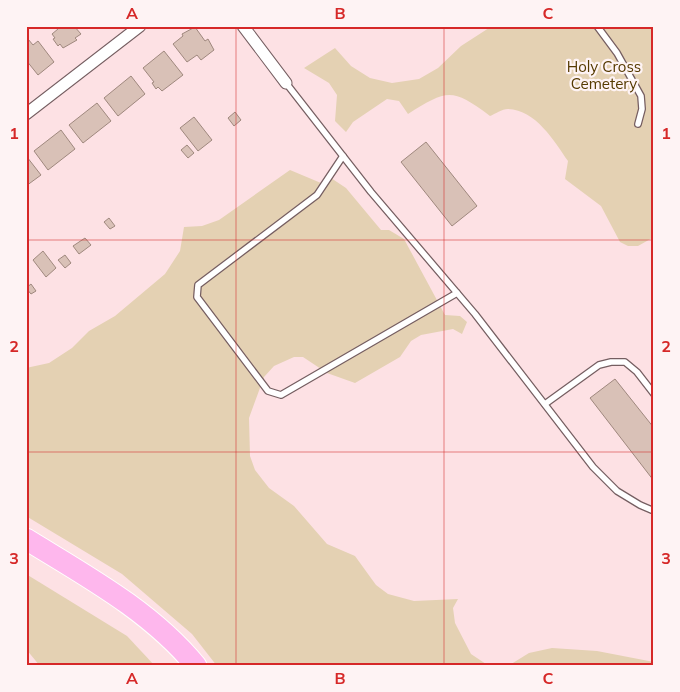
<svg xmlns="http://www.w3.org/2000/svg" width="680" height="692" font-family="Mulish,sans-serif">
	<rect width="100%" height="100%" fill="#fde1e4"/>
	<g fill="#e4d1b3">
		<path d="M492,26h162v211l-16,9h-10l-8,-4 -19,-36 -36,-27 3,-18c-14,-20 -32,-51 -60,-52 -6,0 -13,5 -18,7 -39,-29 -43,-26 -82,-2l-9,-13 -12,-2 -34,23 -7,10 -11,-11 2,-26 -8,-12 -25,-15 31,-20 16,18 19,12 22,5 27,-4 19,-11 23,-22z"/>
		<polygon points="290,170 321,183 331,178 346,188 381,230 389,230 404,239 445,315 460,316 467,322 462,334 453,329 421,335 411,341 400,357 355,383 327,373 303,357 294,357 274,366 264,377 249,418 250,456 255,470 269,488 294,506 327,544 355,556 376,585 388,594 414,601 458,599 453,608 455,623 471,654 489,666 217,666 192,634 122,574 26,516 26,368 49,363 72,348 89,331 115,316 165,274 180,251 184,227 202,226 219,220"/>
		<polygon points="26,574 127,636 155,666 40,666 26,649"/>
		<polygon points="552,648 597,651 654,662 654,666 508,666 529,653"/>
	</g>
	<g fill="#d9c1b7" stroke="#9f887e">
		<polygon points="55,26 74,26 81,34 75,38 77,40 63,48 60,44 58,46 53,39 55,38 52,34 58,29"/>
		<polygon points="195,27 205,41 208,39 214,50 201,60 197,55 187,62 173,44 183,36 182,34"/>
		<polygon points="28,39 33,45 38,41 54,62 38,75 26,60 26,41"/>
		<polygon points="164,51 183,75 162,91 158,87 156,89 152,83 154,82 143,68"/>
		<polygon points="131,76 145,94 118,116 104,98"/>
		<polygon points="97,103 111,121 83,143 69,125"/>
		<polygon points="235,112 241,120 234,126 228,118"/>
		<polygon points="194,117 212,140 198,151 180,128"/>
		<polygon points="61,130 75,149 48,170 34,151"/>
		<polygon points="426,142 477,206 452,226 401,162"/>
		<polygon points="187,145 194,153 188,158 181,150"/>
		<polygon points="27,157 41,175 26,186 26,158"/>
		<polygon points="109,218 115,226 110,229 104,222"/>
		<polygon points="85,238 91,245 79,254 73,246"/>
		<polygon points="43,251 56,268 46,277 33,260"/>
		<polygon points="65,255 71,263 65,268 58,260"/>
		<polygon points="31,284 36,291 31,294 26,288"/>
		<polygon points="615,379 654,428 654,481 590,398"/>
	</g>
	<g fill="none" stroke-linecap="round" stroke-linejoin="round">
		<g stroke="#755e61" stroke-width="8">
			<g id="service">
				<polyline points="597,26 617,53 641,96 642,109 638,124"/>
				<polyline points="286,83 371,192 475,314 593,467 617,491 640,505 654,511"/>
				<polyline points="343,156 317,195 198,285 197,297 268,391 281,395 457,293"/>
				<polyline points="545,404 599,365 611,362 625,362 637,372 654,394"/>
			</g>
		</g>
		<g stroke="#755e61" stroke-width="13">
			<g id="minor">
				<polyline points="243,26 286,83"/>
				<polyline points="26,114 140,26"/>
			</g>
		</g>
		<g stroke="#fff" stroke-width="23">
			<path id="motorway" d="M26,539c60,37 125,72 170,127"/>
		</g>
		<use href="#service" stroke="#fff" stroke-width="5.5"/>
		<use href="#minor" stroke="#fff" stroke-width="11"/>
		<use href="#motorway" stroke="#feb7ed" stroke-width="21"/>
	</g>
	<path fill="none" stroke="#d62828" stroke-width="1" stroke-opacity="0.55" d="M236,26v640M444,26v640M26,240h628M26,452h628"/>
	<g text-anchor="middle" stroke-width="4.5" stroke-linejoin="round" paint-order="stroke">
		<g font-size="15" fill="#563a00" stroke="#fef3f4">
			<text x="604" y="72">Holy Cross<tspan x="604" dy="17">Cemetery</tspan></text>
		</g>
	</g>
	<rect width="680" height="692" fill="none" stroke="#fef3f4" stroke-width="55"/>
	<rect x="28" y="28" width="624" height="636" fill="none" stroke="#d62828" stroke-width="2"/>
	<g font-size="16" text-anchor="middle" font-weight="bold" fill="#d62828">
		<text x="132" y="19">A</text>
		<text x="340" y="19">B</text>
		<text x="548" y="19">C</text>
		<text x="14" y="139">1</text>
		<text x="666" y="139">1</text>
		<text x="14" y="352">2</text>
		<text x="666" y="352">2</text>
		<text x="14" y="564">3</text>
		<text x="666" y="564">3</text>
		<text x="132" y="684">A</text>
		<text x="340" y="684">B</text>
		<text x="548" y="684">C</text>
	</g>
</svg>
